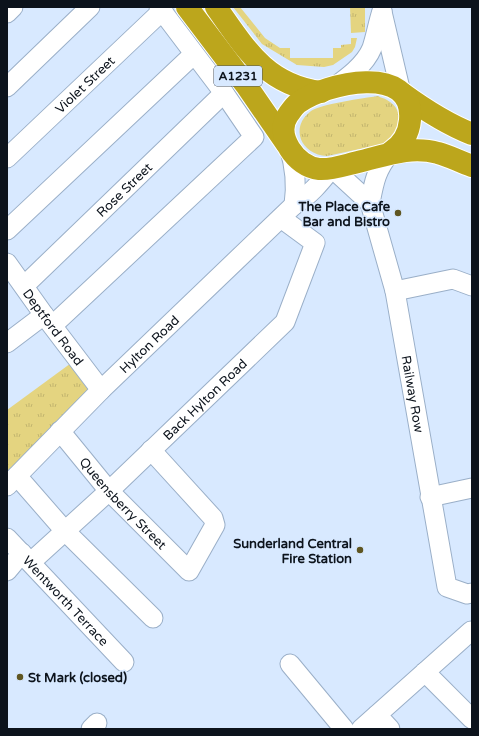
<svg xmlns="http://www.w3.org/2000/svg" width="479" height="736" font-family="'Varela Round',sans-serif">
	<defs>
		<pattern id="grass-tufts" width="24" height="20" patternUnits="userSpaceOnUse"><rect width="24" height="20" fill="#e4d480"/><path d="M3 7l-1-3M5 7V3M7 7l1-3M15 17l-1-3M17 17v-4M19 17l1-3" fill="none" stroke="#c2b56e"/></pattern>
	</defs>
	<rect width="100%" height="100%" fill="#d8e9ff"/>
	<g fill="url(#grass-tufts)">
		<polygon points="233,7 240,7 265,38 280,48 290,48 290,58 333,58 333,48 341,48 341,45 351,44 351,38 357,38 355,47 352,52 333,65 324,67 297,65 262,44"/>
		<polygon points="350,7 365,7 365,32 351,33"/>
		<path d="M378,96c3,2 6,2 9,4 20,11 13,35 -4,44l-56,12c-26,-1 -38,-29 -16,-45 10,-7 53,-13 67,-15z"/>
		<polygon points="78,358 101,390 7,486 7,410"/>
	</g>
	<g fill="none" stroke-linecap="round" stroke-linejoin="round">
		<g stroke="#9aafc8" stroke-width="21">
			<g id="minor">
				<polyline points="382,12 401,93"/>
				<polyline points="7,13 13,7"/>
				<polyline points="7,87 90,7"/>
				<path d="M333,88c14,-10 32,-23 39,-40 4,-12 6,-25 10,-37"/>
				<path d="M289,147c6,19 8,38 5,58"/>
				<path id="s1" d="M7,158l156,-148"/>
				<path d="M332,168l38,35c4,-21 6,-33 20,-50"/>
				<path id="s2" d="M370,203l25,88 52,296 20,7 5,-1"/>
				<polyline points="7,230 194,54"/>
				<path id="s3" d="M7,263l37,52 57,75"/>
				<path id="s4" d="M24,286l200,-193"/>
				<polyline points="395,291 453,279 472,286"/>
				<polyline points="53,325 254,137 224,93 159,7"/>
				<polyline points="7,343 44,315"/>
				<path id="s5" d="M60,431l49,60 80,80 26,-46 -2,-7 -62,-68"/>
				<polyline points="17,476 65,531 153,618"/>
				<path id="s6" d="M7,486l94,-96 193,-185c16,-10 26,-22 37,-36"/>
				<polyline points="430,497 472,488"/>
				<path id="s7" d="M7,538l117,124"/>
				<path id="s8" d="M31,562l78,-71 176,-169 30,-79 -34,-25"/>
				<polyline points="7,571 22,553"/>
				<polyline points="290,664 344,729"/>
				<polyline points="425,672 472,719"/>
				<polyline points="377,715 390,729"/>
				<polyline points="91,729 97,723"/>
				<polyline points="361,729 471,631 472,632"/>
			</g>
		</g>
		<g stroke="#fff" stroke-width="24">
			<g id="highway">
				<polyline points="187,7 246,85 286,143"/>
				<path d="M216,7c29,41 50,78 105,85"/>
				<path d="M403,94c22,16 44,30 69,40"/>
				<path d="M391,152c11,-7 18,-19 19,-32 5,-58 -85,-37 -112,-17 -4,3 -7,8 -10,12 -14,20 8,52 31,54 13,1 26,-4 39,-7 26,-6 52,-17 80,-9 12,3 22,9 34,13"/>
			</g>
		</g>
		<use href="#minor" stroke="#fff" stroke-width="19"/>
		<use href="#highway" stroke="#bca61c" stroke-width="22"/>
	</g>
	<g fill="#5f5622" stroke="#d8e9ff" stroke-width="1.5">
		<circle cx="398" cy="213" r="4"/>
		<circle cx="360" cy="550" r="4"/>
		<circle cx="20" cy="677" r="4"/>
	</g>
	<g text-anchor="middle" stroke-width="3.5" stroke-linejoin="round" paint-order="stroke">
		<rect fill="#d8e9ff" stroke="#495360" stroke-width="1" x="214" y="66" width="48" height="20" rx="3"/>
		<g font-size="12" font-weight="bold" fill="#0c131c">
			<text x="238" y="80">A1231</text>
		</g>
		<g font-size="13" fill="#0c131c" stroke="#d8e9ff">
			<text dy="5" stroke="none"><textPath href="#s1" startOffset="107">Violet Street</textPath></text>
			<text dy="5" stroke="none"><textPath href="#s4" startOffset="139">Rose Street</textPath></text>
			<text dy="5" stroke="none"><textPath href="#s3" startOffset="79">Deptford Road</textPath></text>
			<text dy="5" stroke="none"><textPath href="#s6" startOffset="201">Hylton Road</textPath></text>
			<text dy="5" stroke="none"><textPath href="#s2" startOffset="196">Railway Row</textPath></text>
			<text dy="5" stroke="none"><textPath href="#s8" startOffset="238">Back Hylton Road</textPath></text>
			<text dy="5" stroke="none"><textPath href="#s5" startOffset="96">Queensberry Street</textPath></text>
			<text dy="5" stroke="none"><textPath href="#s7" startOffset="86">Wentworth Terrace</textPath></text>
		</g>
		<g font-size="13" font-weight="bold" fill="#0c131c" stroke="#d8e9ff" text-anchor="end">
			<text x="390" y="211">The Place Cafe<tspan x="390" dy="15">Bar and Bistro</tspan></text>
			<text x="352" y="548">Sunderland Central<tspan x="352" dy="15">Fire Station</tspan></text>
			<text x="28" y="682" text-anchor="start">St Mark (closed)</text>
		</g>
	</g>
	<rect width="479" height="736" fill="none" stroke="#0c131c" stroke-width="16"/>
</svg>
